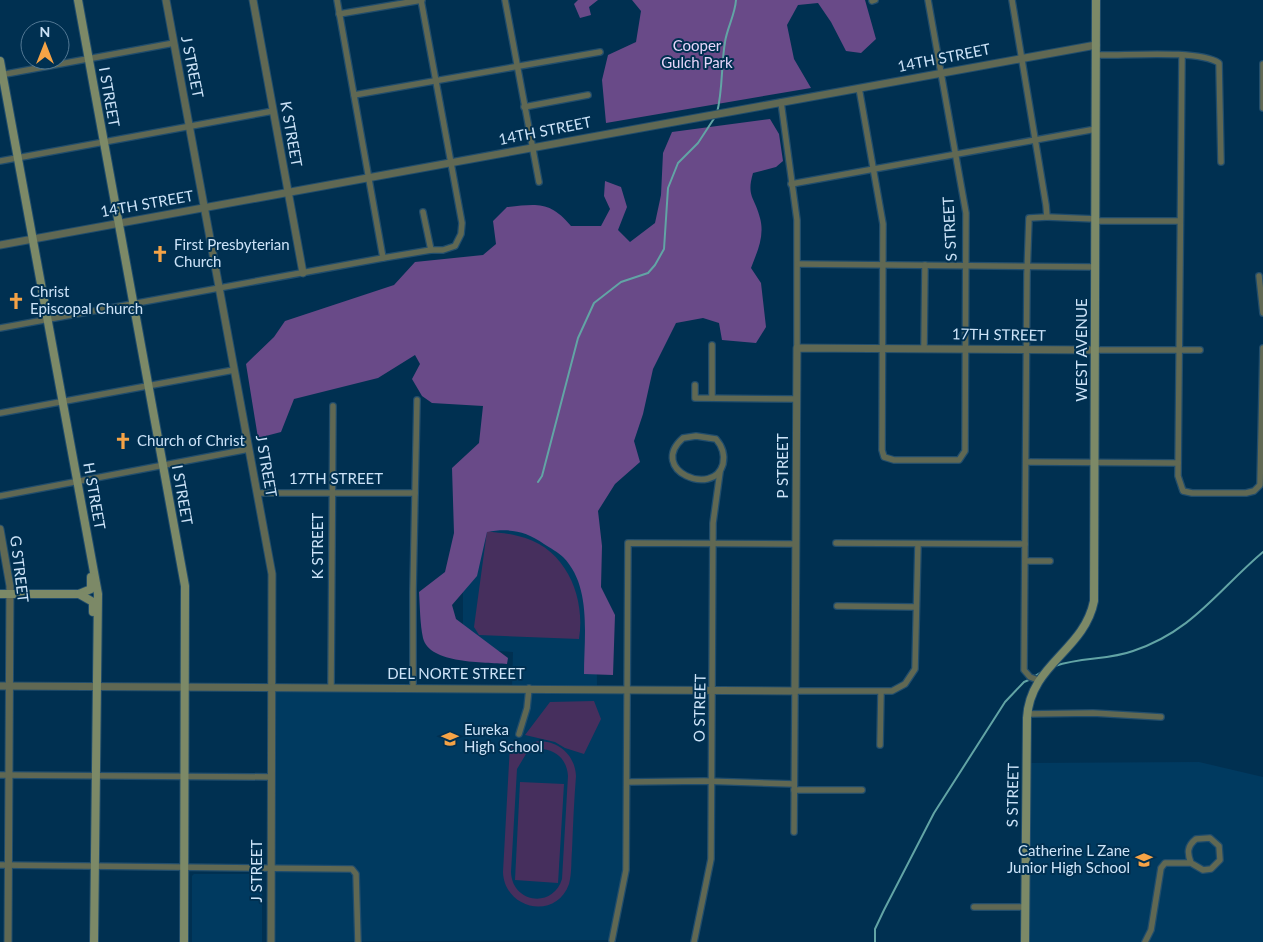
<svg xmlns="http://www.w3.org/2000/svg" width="1263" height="942" font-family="Lato,sans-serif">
	<rect width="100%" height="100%" fill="#003051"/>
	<g fill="#003a60">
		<polygon points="463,515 596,515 597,688 629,689 626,870 612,940 271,942 272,686 512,688 513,652 463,649"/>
		<polygon points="1199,762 1263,777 1263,942 1025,942 1027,763"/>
		<polygon points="194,874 262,874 262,942 192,942 192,876"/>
	</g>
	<g fill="#462f5d" fill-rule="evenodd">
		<path d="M487,531c10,2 21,2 31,5 47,10 68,60 61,103l-100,-4 -5,-8z"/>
		<polygon points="594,701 601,719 584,754 565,748 555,742 525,735 550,702"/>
		<path d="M538,741c21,0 37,14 38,35 -2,25 -3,49 -4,74 -1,11 0,23 -3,34 -13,37 -65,25 -66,-12l7,-127 8,1v5l9,-6zM543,749c15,2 24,12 25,27l-6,103c-9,30 -50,24 -51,-7l6,-103 9,-15z"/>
		<polygon points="520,782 564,784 558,883 515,880"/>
	</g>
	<g fill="#694a88">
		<polygon points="578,0 598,0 589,7 591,15 580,18 574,4"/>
		<polygon points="632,0 865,0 876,39 861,53 846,51 831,22 818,3 798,5 787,25 794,59 811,88 606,123 602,80 608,55 636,42 641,11"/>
		<path d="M770,119l9,15 4,27 -7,6 -23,6c-7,24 2,24 7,45 5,18 -3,34 -9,50l10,15 5,44 -10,16 -34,-3 -3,-17 -16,-5 -27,5 -23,46 -10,45 -9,27 6,21 -25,22 -17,27 4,35 -1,41 14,28 -2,60 -29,-1c0,-37 8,-88 -21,-117 -5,-5 -13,-9 -19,-13 -18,-13 -35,-16 -57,-12l-10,44 -25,29 4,14 52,39 -1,6c-22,-2 -78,0 -84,-26 -3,-14 -3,-31 -4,-46l26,-20 9,-39 -2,-65 27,-25 4,-37 -51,-3 -10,-7 -10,-17 8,-15 -5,-9 -37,23 -84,21 -13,33 -23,6 -12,-74 28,-27 11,-16 109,-36 21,-23 68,-7 13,-11 -3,-23 14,-14c31,-3 43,-6 64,19h30l9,-17 -6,-13 1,-15 16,6 6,20 -9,23 12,12 25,-19 6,-28 2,-42 9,-21z"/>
	</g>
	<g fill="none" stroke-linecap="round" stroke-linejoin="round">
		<g stroke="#62a4a5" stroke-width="2">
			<path d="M717,113c6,-24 4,-47 8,-71 2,-14 10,-27 11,-42"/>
			<polyline points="538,482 542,476 578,338 594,303 621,282 648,273 655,265 664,249 668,188 678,163 698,143 715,117"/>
			<path d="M1055,666c26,-9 54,-6 78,-15 60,-20 85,-61 130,-99"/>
			<polyline points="1035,676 1043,671"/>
			<polyline points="875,942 875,929 884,910 934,813 1005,702 1024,682 1031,679"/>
		</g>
		<g stroke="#214d6c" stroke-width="8">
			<g id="minor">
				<polyline points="337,0 383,258"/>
				<polyline points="505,0 539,182"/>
				<polyline points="1012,0 1046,205 1047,217 1029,218 1027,274 1024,670 1030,677 1038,680"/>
				<polyline points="872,1 875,0"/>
				<polyline points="339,14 422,0"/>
				<path d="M1096,55c28,1 101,-6 123,8l2,99"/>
				<polyline points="1182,56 1178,476 1183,491 1192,493 1246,493 1254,491 1260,485 1263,348"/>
				<polyline points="1263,64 1263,108"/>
				<polyline points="0,75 174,43"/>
				<polyline points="859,88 883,224 882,450 884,457 894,460 959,460 965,451 966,213 928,0"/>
				<polyline points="354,95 600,52"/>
				<polyline points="781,102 797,220 797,348"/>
				<polyline points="524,107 588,95"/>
				<polyline points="0,161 273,111"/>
				<polyline points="791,184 1096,129"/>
				<polyline points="423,212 431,250"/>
				<polyline points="1047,217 1096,219"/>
				<polyline points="1096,221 1180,221"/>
				<polyline points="798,264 1096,267"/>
				<polyline points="1259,276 1263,313"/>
				<polyline points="0,328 383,258 431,250 443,250 455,246 461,234 462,223 421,0"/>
				<polyline points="924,348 925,265"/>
				<polyline points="1096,350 1200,350"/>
				<polyline points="695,385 695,398 797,399"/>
				<polyline points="712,398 712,345"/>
				<polyline points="0,413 234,370"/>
				<path d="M696,436l20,3c6,7 9,16 7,25 -9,34 -76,6 -40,-26z"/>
				<polyline points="1027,462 1178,463"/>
				<polyline points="257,493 415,493"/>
				<polyline points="0,496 249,449"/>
				<polyline points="836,543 1025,544"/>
				<polyline points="1025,561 1050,561"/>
				<polyline points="837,606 916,607"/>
				<polyline points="331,687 333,406"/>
				<polyline points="413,688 413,591 417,400"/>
				<polyline points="1027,714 1093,713 1161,717"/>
				<polyline points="519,734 527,708 529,688"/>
				<polyline points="880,745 881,692"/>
				<polyline points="0,775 271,777"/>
				<polyline points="627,782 704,781 794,784"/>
				<polyline points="794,790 862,790"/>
				<polyline points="794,832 795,691 892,691 905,684 915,669 918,544"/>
				<polyline points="0,865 352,869 356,874 358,942"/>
				<polyline points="974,907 1025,907"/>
				<polyline points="612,940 626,870 628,543 796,544"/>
				<polyline points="694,942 711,859 713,523 720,472"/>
				<path d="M1145,942l6,-12 10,-62 4,-5h26l12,7 8,-1 9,-9 -1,-14 -9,-8 -14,1c-9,7 -9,14 -5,24"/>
			</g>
		</g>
		<g stroke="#214d6c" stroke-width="9">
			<g id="tertiary">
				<polyline points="166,0 272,574 271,942"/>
				<polyline points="253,0 303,273"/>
				<polyline points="0,245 1096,45"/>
				<polyline points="0,529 10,586 8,942"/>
				<polyline points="0,686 795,691 797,348 1096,350"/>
			</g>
		</g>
		<g stroke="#214d6c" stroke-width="10">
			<g id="secondary">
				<polyline points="78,0 185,586 184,942"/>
				<polyline points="0,61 98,594 94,942"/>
				<polyline points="0,594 79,594 91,589 91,577"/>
				<polyline points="79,594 93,602 93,612"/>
				<path d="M1025,942l2,-224c3,-54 57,-67 67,-117l2,-601"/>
			</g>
		</g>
		<use href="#minor" stroke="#606853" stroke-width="5.5"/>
		<use href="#tertiary" stroke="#606853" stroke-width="7"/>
		<use href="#secondary" stroke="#7c8967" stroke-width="8"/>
	</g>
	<defs>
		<g id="church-bare" transform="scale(1.35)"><path d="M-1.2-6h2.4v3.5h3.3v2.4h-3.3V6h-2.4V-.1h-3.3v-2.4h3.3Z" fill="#f5a346" stroke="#003051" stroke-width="2.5" paint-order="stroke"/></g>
		<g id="school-bare" transform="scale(1.35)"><path d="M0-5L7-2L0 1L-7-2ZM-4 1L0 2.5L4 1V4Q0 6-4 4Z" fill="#f5a346" stroke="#003051" stroke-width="2.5" paint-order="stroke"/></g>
	</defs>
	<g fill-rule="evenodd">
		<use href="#church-bare" x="160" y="254"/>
		<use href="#church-bare" x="16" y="301"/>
		<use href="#church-bare" x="123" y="441"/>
		<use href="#school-bare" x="450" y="739"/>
		<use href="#school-bare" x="1144" y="860"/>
	</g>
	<g text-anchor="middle" stroke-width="4" stroke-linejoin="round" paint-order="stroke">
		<g font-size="15" fill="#e6d5fa" stroke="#003051">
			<text x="697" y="51">Cooper<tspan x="697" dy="17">Gulch Park</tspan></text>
		</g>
		<g font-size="15" fill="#cce3f8" stroke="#003051">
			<text transform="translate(944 58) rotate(-11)" y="5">14TH STREET</text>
			<text transform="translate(192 67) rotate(79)" y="5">J STREET</text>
			<text transform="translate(109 97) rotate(80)" y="5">I STREET</text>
			<text transform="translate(545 131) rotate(-11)" y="5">14TH STREET</text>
			<text transform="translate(291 134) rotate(80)" y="5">K STREET</text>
			<text transform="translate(147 204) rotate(-10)" y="5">14TH STREET</text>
			<text transform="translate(950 229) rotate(-93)" y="5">S STREET</text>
			<text transform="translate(999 335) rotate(1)" y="5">17TH STREET</text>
			<text transform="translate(1082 350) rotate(-90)" y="5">WEST AVENUE</text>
			<text transform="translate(266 466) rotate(80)" y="5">J STREET</text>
			<text transform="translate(783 466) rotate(-90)" y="5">P STREET</text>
			<text x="336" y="484">17TH STREET</text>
			<text transform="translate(182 495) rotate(80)" y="5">I STREET</text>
			<text transform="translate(94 496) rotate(80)" y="5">H STREET</text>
			<text transform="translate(318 546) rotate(-90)" y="5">K STREET</text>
			<text transform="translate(19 569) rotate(83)" y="5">G STREET</text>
			<text x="456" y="679">DEL NORTE STREET</text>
			<text transform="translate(700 708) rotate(-89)" y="5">O STREET</text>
			<text transform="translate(1013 795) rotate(-89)" y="5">S STREET</text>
			<text transform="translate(257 871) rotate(-90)" y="5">J STREET</text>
		</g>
		<g font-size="15" fill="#cce3f8" stroke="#003051" text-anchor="start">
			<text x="174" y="250">First Presbyterian<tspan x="174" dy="17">Church</tspan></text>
			<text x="30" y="297">Christ<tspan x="30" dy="17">Episcopal Church</tspan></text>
			<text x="137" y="446">Church of Christ</text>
			<text x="464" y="735">Eureka<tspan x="464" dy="17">High School</tspan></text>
			<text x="1130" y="856" text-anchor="end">Catherine L Zane<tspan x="1130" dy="17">Junior High School</tspan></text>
		</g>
	</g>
	<g transform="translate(45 45)"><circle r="24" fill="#003051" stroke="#527894"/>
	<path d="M0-4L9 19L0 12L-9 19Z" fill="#f5a346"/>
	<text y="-8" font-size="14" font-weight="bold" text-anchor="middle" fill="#cce3f8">N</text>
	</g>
</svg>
